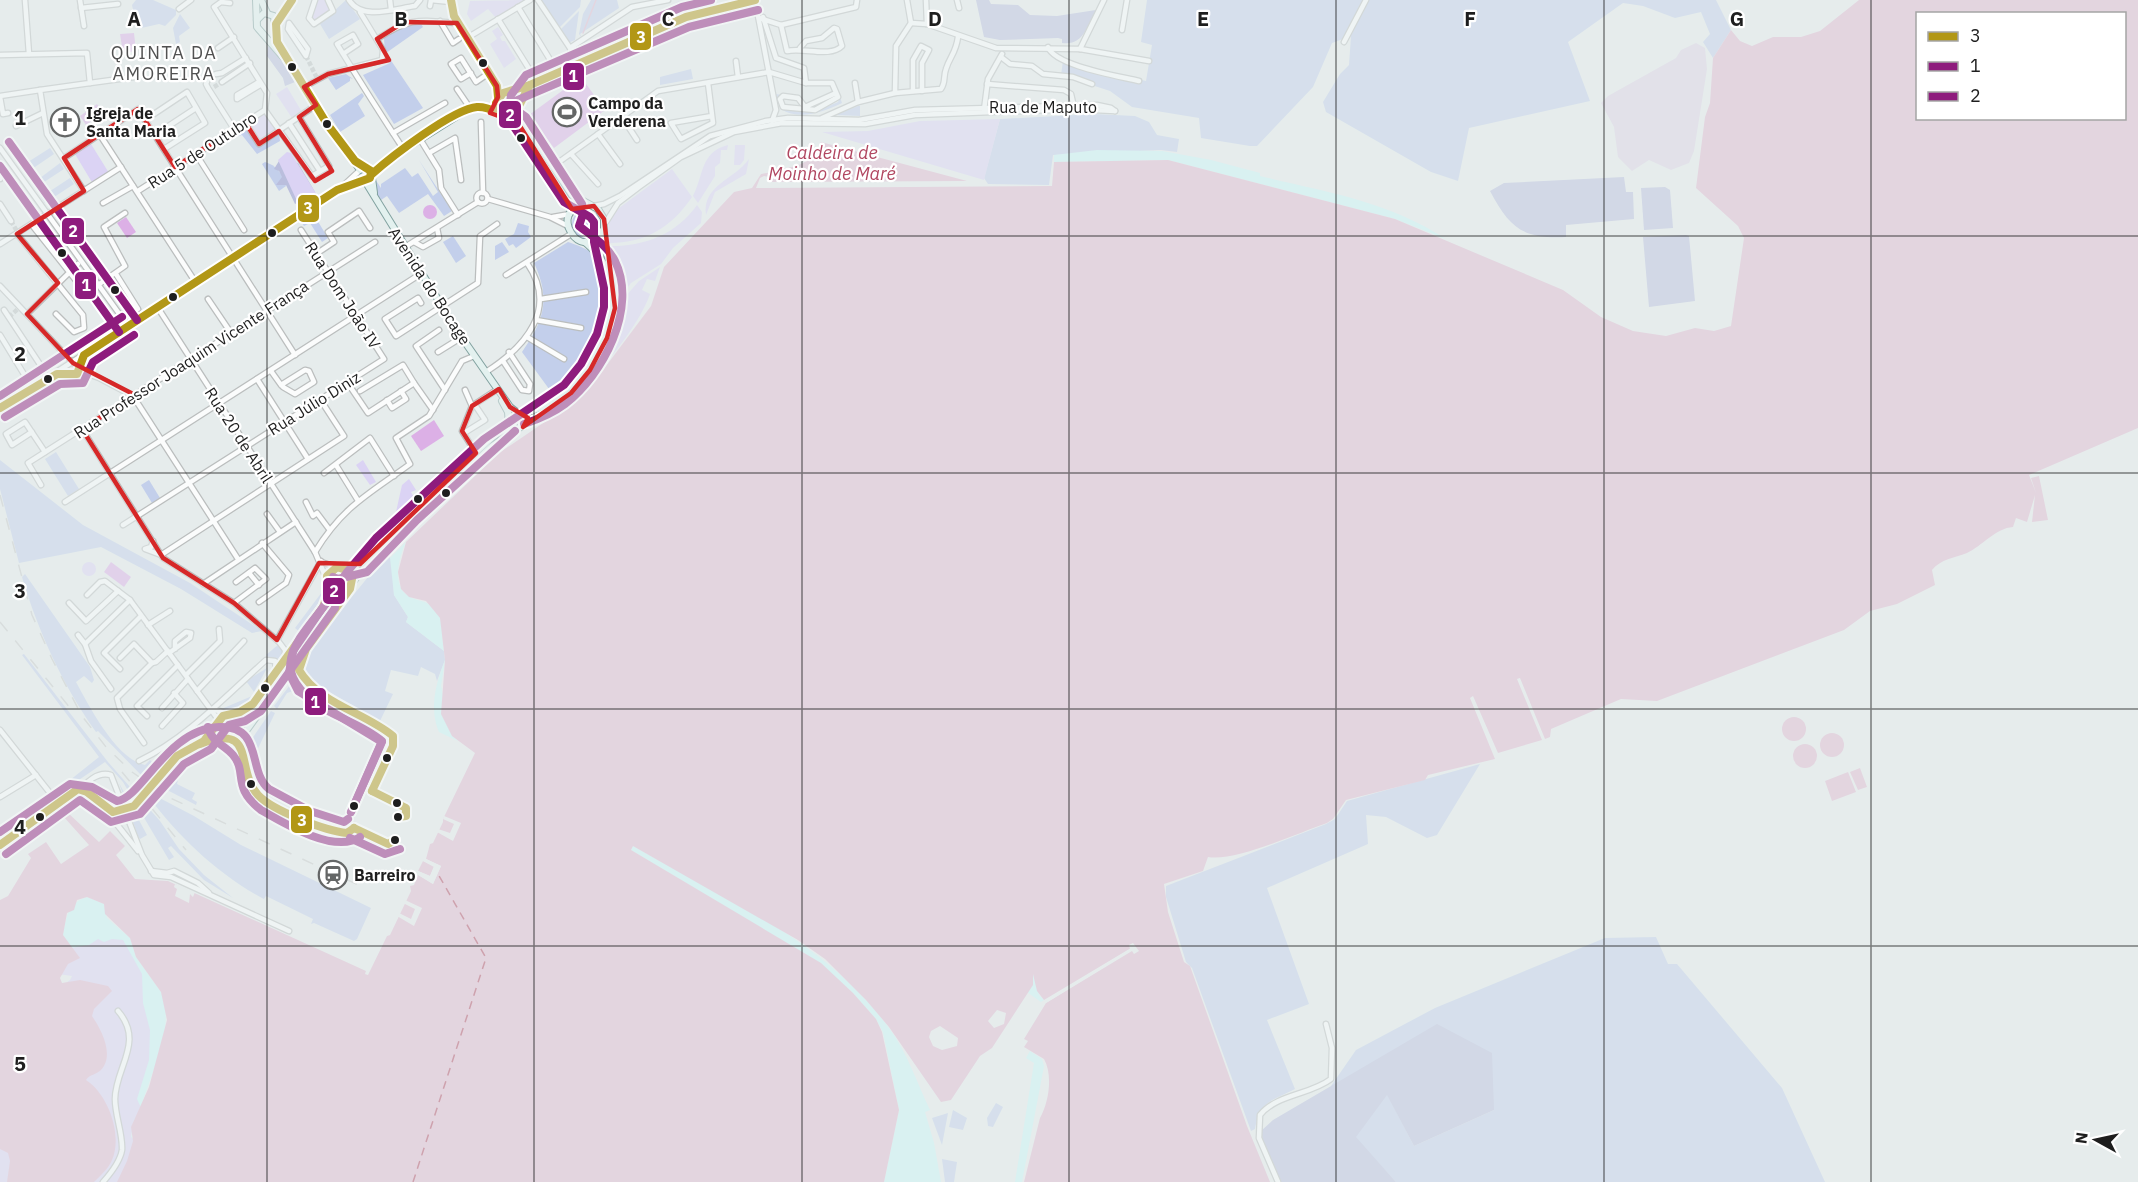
<svg xmlns="http://www.w3.org/2000/svg" width="2138" height="1182" font-family="'IBM Plex Sans',sans-serif">
	<rect width="100%" height="100%" fill="#e6ecec"/>
	<g fill="#c3cfeb">
		<polygon points="136,0 153,0 176,10 176,15 165,26 159,24 137,29 132,5"/>
		<polygon points="346,0 360,19 329,39 320,24"/>
		<polygon points="540,0 581,0 580,7 559,28"/>
		<polygon points="591,0 617,0 619,8 580,34 582,38 579,34 583,14"/>
		<polygon points="1147,0 1716,0 1731,30 1713,58 1703,42 1710,34 1701,12 1675,18 1643,6 1623,3 1568,42 1590,101 1469,128 1458,181 1431,172 1326,112 1323,102 1340,74 1349,65 1351,36 1332,43 1313,87 1257,146 1250,146 1201,138 1199,118 1132,107 1110,91 1061,75 1063,61 1146,81 1152,45 1141,42"/>
		<polygon points="579,11 575,40 568,43 560,30"/>
		<polygon points="180,14 190,28 179,36 180,42 176,44 173,28"/>
		<polygon points="648,18 653,21 654,26 584,55 587,53 583,46 596,38 600,45"/>
		<polygon points="421,24 423,27 386,53 423,108 394,124 363,75 390,63 385,54 384,38 402,26"/>
		<polygon points="691,69 693,79 660,85 660,77"/>
		<polygon points="346,74 353,79 350,78 350,81 336,90 328,78"/>
		<polygon points="362,93 364,96 358,104 365,116 340,132 330,115"/>
		<path d="M776,94l6,1 -3,3 4,11c22,3 36,2 55,-7l2,-5 2,6c-18,9 -43,18 -61,6z"/>
		<circle cx="508" cy="104" r="9"/>
		<polygon points="858,106 860,106 860,116 836,115"/>
		<polygon points="1094,114 1135,116 1149,122 1157,135 1179,139 1177,152 1161,150 1053,155 1049,185 988,184 984,178 1000,119"/>
		<polygon points="244,127 258,146 279,133 280,141 257,154 242,135 226,140"/>
		<polygon points="50,148 54,154 32,169 28,162"/>
		<polygon points="419,160 452,211 444,216 428,194 399,213 387,196 381,200 370,183 375,179 381,188 381,184 405,168 412,177 418,173 433,196 438,192"/>
		<path d="M265,162c11,3 18,12 21,24l-7,5 -17,-27z"/>
		<polygon points="60,163 64,169 35,188 32,184"/>
		<polygon points="70,178 74,184 45,203 41,197"/>
		<circle cx="586" cy="224" r="14"/>
		<polygon points="314,215 328,238 322,242 310,223 304,226 302,223"/>
		<polygon points="518,223 529,226 528,232 531,237 516,248 513,244 509,246 505,239 514,234"/>
		<polygon points="453,236 466,256 456,263 443,242"/>
		<polygon points="502,242 509,252 495,260 495,246"/>
		<path d="M568,242c6,2 15,5 21,9 9,6 13,17 15,27 10,46 -17,90 -52,115l-30,-41c22,-31 29,-53 12,-89z"/>
		<polygon points="56,452 79,489 68,496 45,459"/>
		<polygon points="0,460 83,525 190,583 262,631 252,633 181,589 101,547 19,563 0,489"/>
		<polygon points="149,480 160,498 152,503 141,485"/>
		<path d="M386,555l6,4 2,36 14,22 -2,5 38,29 1,9 -8,21 -2,-7 -14,-7 -3,9 -27,-6 -6,21 8,3 -13,27 -68,-39c-8,-7 -11,-13 -10,-24z"/>
		<polygon points="343,570 348,575 349,583 310,639 305,636 329,601 331,576"/>
		<path d="M25,574l65,93 4,13 -2,3 -8,-7 -8,6c13,24 41,78 69,83l5,-5 3,3 22,-4 6,7 -4,18 18,9 -3,6 5,3 -1,3 -52,-27 -46,-47 -2,1c-33,-46 -58,-101 -74,-155z"/>
		<polygon points="325,588 321,606 301,633 295,628"/>
		<polygon points="302,640 307,643 266,701 261,697"/>
		<polygon points="279,644 284,651 279,664 266,655"/>
		<polygon points="24,654 108,762 160,821 179,849 204,875 233,898 204,880 171,846 168,848 174,857 169,860 123,782 105,762 57,795 55,792 99,757 22,655"/>
		<polygon points="267,668 254,692 246,681"/>
		<polygon points="300,680 306,687 287,693 277,709 274,706 290,685"/>
		<path d="M252,696l2,2c-9,11 -21,14 -35,12z"/>
		<polygon points="258,701 263,705 246,727 234,734 225,732 223,727 225,720 245,713"/>
		<polygon points="271,711 275,713 251,763 245,749"/>
		<path d="M1480,764l-43,71 -10,3 -41,-21 -20,-2 2,29 -101,44 42,116 -42,16 28,69c-25,13 -34,11 -40,40l-4,2 -59,-163 -6,-6 -20,-65v-11l160,-62 9,-5 12,-18z"/>
		<polygon points="119,783 147,835 140,839 138,836"/>
		<path d="M150,793l44,23 47,29 130,63 -14,31 -3,2 -40,-18 -3,1 2,-5 -47,-23 -2,3 7,4c-50,-26 -89,-62 -123,-107z"/>
		<polygon points="1656,937 1668,964 1677,964 1782,1088 1825,1182 1396,1182 1355,1137 1387,1094 1414,1146 1494,1110 1331,1086 1356,1050 1435,1008 1605,938"/>
		<polygon points="996,1103 1003,1107 993,1127 988,1126 987,1118"/>
		<polygon points="953,1110 967,1118 963,1130 949,1127"/>
		<polygon points="948,1113 942,1145 932,1118"/>
		<polygon points="942,1159 957,1162 954,1182 945,1182"/>
	</g>
	<g fill="#babedd">
		<path d="M976,0h13l2,4 27,1 12,10 27,1 39,-6c-9,17 -13,36 -34,33v-4l-4,-1 -58,2 -16,-3z"/>
		<polygon points="268,46 279,56 295,82 285,86 283,78 267,56"/>
		<polygon points="279,161 298,163 315,192 295,204 286,185 276,185 282,177 279,171 274,169"/>
		<path d="M1624,177l2,15h7l1,27 -68,6v12c-44,2 -56,-9 -76,-46l14,-8z"/>
		<polygon points="1665,187 1670,190 1673,228 1644,230 1641,188"/>
		<polygon points="1686,235 1689,236 1695,301 1649,307 1643,237"/>
		<polygon points="1437,1024 1492,1053 1494,1110 1414,1146 1387,1095 1356,1137 1396,1182 1281,1182 1263,1141 1261,1131 1273,1120"/>
	</g>
	<polygon fill="#ded3e4" points="1696,43 1705,48 1707,69 1694,151 1689,163 1671,170 1649,160 1632,171 1618,157 1614,127 1601,103 1608,96 1676,58 1681,50"/>
	<g fill="#c9f5f6">
		<path d="M1097,150l65,1 49,9 49,13v3c66,16 128,25 186,63l-51,-20 -227,-59 -114,2v-7z"/>
		<path d="M406,542c-7,14 -14,42 1,53 12,9 18,1 31,19 7,11 3,26 6,37l-38,-29 2,-5 -14,-22 -4,-37z"/>
		<path d="M445,660l-4,26 11,50 6,5 -19,-9c-10,-24 -3,-49 6,-72z"/>
		<path d="M633,846c91,52 193,95 256,182 18,24 28,55 41,82l-5,2 9,31 7,39h-57l15,-72 -16,-78 -7,-13 -23,-26 -32,-29 -190,-114z"/>
		<path d="M87,897l17,7 3,14 23,20 6,19 25,35 5,14 -1,32 -34,96 2,7 -6,20 -52,-208 -12,-18c3,-18 5,-32 24,-38z"/>
		<polygon points="1033,972 1039,995 1044,1000 1041,1002 1027,992"/>
		<polygon points="1030,1051 1042,1059 1044,1066 1022,1182 1015,1182 1034,1063 1026,1058"/>
	</g>
	<g fill="#dbd3f4">
		<polygon points="318,0 326,0 330,9 314,21 312,17"/>
		<polygon points="526,0 496,18 488,9 471,21 467,14 470,1"/>
		<polygon points="679,1 684,7 692,2 695,7 657,25 652,17 656,15 660,22 676,12 673,5"/>
		<polygon points="498,27 503,35 500,37 502,41 505,41 516,59 504,68 490,44 497,39 492,31"/>
		<polygon points="287,87 302,112 292,118 276,94"/>
		<polygon points="268,110 280,129 260,142 247,123"/>
		<polygon points="1000,119 984,180 822,132 868,131 920,121"/>
		<polygon points="91,144 109,173 93,184 75,154"/>
		<path d="M728,145l-1,5h-6l-1,13 -5,4v9l-17,27 -5,-7c11,-21 7,-44 35,-51z"/>
		<polygon points="735,145 745,145 744,160 740,165 734,165"/>
		<polygon points="287,152 291,153 317,195 302,202 297,201 278,160"/>
		<path d="M749,159l-3,15 -31,18 -9,23c-4,-30 28,-35 43,-56z"/>
		<path d="M672,169l20,28c-21,31 -48,47 -86,46l4,-24 5,-8z"/>
		<path d="M697,205l5,7 -1,11 -28,25 -12,16 -30,19 -14,18 -10,-55c36,1 69,-11 90,-41z"/>
		<path d="M660,267l-5,14 -8,-2 -5,11 8,4c-10,29 -46,76 -71,95l25,-38 12,-38 9,-16 14,-16z"/>
		<polygon points="363,460 376,482 370,485 356,465"/>
		<polygon points="409,479 416,490 411,492 416,501 394,521 402,485"/>
		<circle cx="89" cy="569" r="7"/>
		<polygon points="98,939 104,942 112,939 123,940 142,974 143,1003 150,1030 149,1060 137,1099 141,1108 134,1120 131,1137 142,1147 154,1182 0,1182 0,1032 70,980 72,976 58,974 70,948 89,945"/>
	</g>
	<g fill="#dcb0e6">
		<polygon points="134,33 136,51 123,53 120,34"/>
		<polygon points="581,77 605,110 554,148 529,115"/>
		<polygon points="97,104 103,113 86,125 80,116"/>
		<circle cx="430" cy="212" r="7"/>
		<polygon points="126,217 136,232 127,238 117,223"/>
		<polygon points="434,420 444,436 421,451 411,436"/>
		<polygon points="111,562 131,577 124,587 104,572"/>
	</g>
	<g fill="#e1b8cf" fill-rule="evenodd">
		<path d="M1859,0h279v428l-109,47 7,18 -5,-15 8,-2 9,44 -16,2 3,-27 -8,27 -11,-4 -3,9c-17,1 -31,19 -46,26 -13,5 -26,6 -35,17l3,15 -38,19 -27,7 -26,19 -187,71 -36,-2 -70,30 -1,8 -5,2 -25,-61 -3,1 25,61 -44,13 -25,-57 -3,2 25,61 -67,16 -3,5 -79,20 -13,19 -6,4c-29,10 -92,39 -119,34l-5,14 -39,13 4,28 16,50 6,4 57,160 23,56h-246l16,-64c9,-16 13,-43 4,-59l-20,-12 4,-6 -4,-2 22,-36 86,-53 -1,-2 -87,52 -7,-9 -4,-17v11l-41,63 -12,8 -29,44 -10,2 -52,-75 -23,-27 -41,-41 -27,-19 -165,-94 -2,4 190,113 32,30 23,26 6,13 17,78 -15,72h-767l10,-21 6,-20 -2,-14 18,-40 18,-67 -6,-28 -25,-35 -6,-19 -25,-24 -1,-10 -17,-7 -10,3 -3,10 -7,3 -4,22 17,23 -12,6 -8,14 2,5 18,-3 28,6 4,5 -18,18 -2,7c9,13 23,39 9,54 -5,5 -11,4 -15,10 22,14 37,55 26,80 -3,8 -12,16 -18,22h-87l3,-21 -2,-8 -8,-4v-249l8,-4 23,-38 -3,-4 18,-12 15,22 28,-19 -26,-29 3,-5 33,31 11,-11 15,15 -9,9 19,24 33,2 198,90 -1,3 3,1 19,-39 3,-1 21,-44 -1,-5 4,-1 4,-10 15,9 8,-18 -15,-7 4,-15 3,-1 10,-21v-3l32,-66 -23,-17 -11,-22 4,-54 -5,-42 -14,-17 -17,-4 -8,-8 -3,-17 8,-30 93,-89 53,-36 45,-39 54,-72 13,-39 70,-75 18,-4 9,-14 12,-2 1,-4c21,2 39,-6 47,-26l146,39 -199,1 1,-5 -5,-1 -4,2 -4,10 296,-2 2,-24 114,-2 227,59 168,71 38,27 32,14 33,5 29,-8 19,3 17,-5 13,-88 -6,-12 -42,-38 9,-71 5,-14 3,-45 18,-28 9,11 12,5 21,-9h28l19,-6zM1918,14h206v104h-206zM997,1010l9,3 -2,11 -10,4 -6,-7zM940,1026l18,12 -1,8 -15,4 -9,-4 -4,-9 2,-6z"/>
		<circle cx="1794" cy="729" r="12"/>
		<circle cx="1832" cy="745" r="12"/>
		<circle cx="1805" cy="756" r="12"/>
		<polygon points="1860,768 1867,787 1858,790 1850,772"/>
		<polygon points="1848,772 1856,792 1832,801 1825,781"/>
		<polygon points="423,861 434,866 430,876 418,871"/>
	</g>
	<g fill="#e6ecec">
		<polygon points="444,816 461,823 453,841 437,832 438,829 450,833 454,824 443,819"/>
		<polygon points="424,858 441,866 433,884 417,874 418,871 430,876 434,867 423,861"/>
		<polygon points="175,884 195,892 193,897 190,894 189,903 175,896 177,889 174,887"/>
		<polygon points="405,900 422,908 414,926 397,916 399,913 411,919 415,909 403,903"/>
		<polygon points="1133,943 1139,951 1134,954 1132,951 1046,1003 1042,1002 1130,949 1129,945"/>
	</g>
	<g fill="none" stroke-linecap="round" stroke-linejoin="round">
		<polyline stroke="#e1b8cf" stroke-width="1.5" points="583,33 596,0"/>
		<polyline stroke="#b14761" stroke-width="1.5" stroke-dasharray="8 6" stroke-linecap="butt" points="413,1182 486,958 438,874"/>
		<g stroke="#bec3c3" stroke-width="4.5" stroke-dasharray="4.5 2" stroke-linecap="butt">
			<polyline points="306,56 317,78"/>
			<polyline points="214,87 222,82"/>
			<polyline points="11,221 18,233"/>
			<polyline points="9,317 20,307"/>
		</g>
		<g stroke="#bbbebe" stroke-width="7">
			<g id="minor">
				<polyline points="25,0 29,54"/>
				<polyline points="80,0 84,26"/>
				<polyline points="315,0 309,18 314,24 333,11 328,0"/>
				<path d="M349,0c13,21 45,9 66,6l5,-6"/>
				<polyline points="390,0 391,9"/>
				<polyline points="451,0 454,16 497,86 498,97"/>
				<polyline points="538,0 570,48 632,7 668,0"/>
				<polyline points="755,0 776,110 772,121"/>
				<polyline points="926,0 927,24"/>
				<polyline points="957,0 959,8"/>
				<polyline points="230,3 221,2 214,7 267,93 265,110"/>
				<polyline points="430,6 431,0 451,2"/>
				<polyline points="518,7 549,58"/>
				<polyline points="81,8 118,4"/>
				<polyline points="179,9 191,0"/>
				<polyline points="763,17 776,58 804,68 806,83"/>
				<path d="M759,18l22,7 6,26c16,-4 43,7 55,-5l-5,-17 -3,-1 -12,10 -16,3 -6,7"/>
				<polyline points="498,19 531,72"/>
				<polyline points="440,21 453,43 459,39"/>
				<polygon points="289,23 308,49 306,56 288,29"/>
				<polyline points="911,23 927,24 996,48 1080,49 1149,61"/>
				<polyline points="276,24 292,0"/>
				<polyline points="781,25 856,7 857,0"/>
				<polyline points="1122,30 1127,0"/>
				<polyline points="467,38 530,0"/>
				<path d="M377,39c34,-22 41,-19 80,-16"/>
				<polyline points="1344,42 1366,0"/>
				<path d="M1048,47c7,19 71,29 91,34"/>
				<polyline points="218,48 234,37"/>
				<polyline points="570,48 574,56 587,60"/>
				<polyline points="1080,49 1104,0"/>
				<path d="M343,54l15,-10 -5,-9 -16,9c22,36 44,71 67,106"/>
				<polyline points="0,55 87,53 90,83 40,90 47,134 84,191"/>
				<polyline points="1001,57 1010,64 1032,66 1043,74 1073,77 1092,84"/>
				<polyline points="736,61 738,77"/>
				<polyline points="471,73 461,79 451,64 461,58 476,82 489,73"/>
				<polyline points="216,74 222,73 246,58"/>
				<polyline points="208,79 206,84 208,88 234,129"/>
				<polyline points="222,82 250,63"/>
				<polyline points="259,82 237,95 237,99 260,85"/>
				<polyline points="90,83 134,77"/>
				<polyline points="708,83 713,123 681,139 671,123 712,116"/>
				<polyline points="855,83 858,102"/>
				<polyline points="987,84 1064,90 1071,94 1074,107"/>
				<polyline points="304,87 328,74 382,60 383,50 360,12"/>
				<polyline points="457,89 470,108"/>
				<polyline points="913,91 913,60 921,46 929,50 922,63 922,91"/>
				<polyline points="895,93 896,46 911,23 907,0"/>
				<polyline points="0,96 40,90"/>
				<polyline points="0,97 3,114 8,113"/>
				<polyline points="265,110 312,176 329,166 299,117"/>
				<polyline points="984,110 988,79 1002,54"/>
				<polyline points="622,117 637,140"/>
				<path d="M822,118l36,-16 37,-9 46,-4c5,-7 2,-12 5,-20 4,-13 10,-16 12,-32"/>
				<polyline points="145,120 187,92 205,123 164,149"/>
				<polyline points="245,122 259,144 316,105"/>
				<polyline points="481,122 483,193"/>
				<polyline points="289,123 320,171"/>
				<polyline points="16,126 43,113"/>
				<polyline points="161,131 196,108"/>
				<polyline points="393,133 445,103"/>
				<polyline points="598,134 620,164"/>
				<polyline points="100,135 196,283"/>
				<polyline points="420,139 439,170 441,188 458,215"/>
				<polyline points="0,148 128,326"/>
				<polyline points="429,153 455,138 461,180"/>
				<polyline points="196,154 244,230"/>
				<polyline points="571,154 598,184"/>
				<polyline points="64,158 138,109 295,355"/>
				<polyline points="552,167 658,91 769,72 806,83 832,83 838,97 815,110 783,107 780,99 783,96 798,98 805,107 836,93"/>
				<polyline points="0,177 0,179"/>
				<polyline points="340,190 363,181"/>
				<polyline points="138,191 265,110"/>
				<circle cx="482" cy="198" r="5.5"/>
				<polyline points="488,199 550,217 568,226"/>
				<polyline points="103,203 133,186"/>
				<polyline points="0,204 11,221"/>
				<polyline points="594,206 604,204 620,196 710,136 766,121 788,118 859,120 915,110 1097,105 1111,108 1115,111"/>
				<polyline points="553,217 570,214"/>
				<polyline points="606,222 618,203 639,187 681,157 734,132 782,123 865,124 915,115 1074,109 1115,111"/>
				<polyline points="32,225 82,288"/>
				<polyline points="17,234 83,315 84,328 74,332 56,314"/>
				<polyline points="414,242 423,247 439,238 437,228"/>
				<polyline points="0,244 121,167"/>
				<polyline points="405,247 478,202"/>
				<polyline points="316,254 334,242 328,232 359,211 370,228"/>
				<polyline points="116,274 138,309"/>
				<polyline points="506,275 571,234"/>
				<polyline points="98,285 125,266 104,227 125,213"/>
				<polyline points="0,286 73,363"/>
				<polyline points="208,299 231,333"/>
				<polyline points="541,299 586,292"/>
				<polyline points="421,303 418,298 385,319 396,336 478,283 480,236 497,224"/>
				<polyline points="158,308 315,552 326,578"/>
				<polyline points="4,310 45,372"/>
				<polyline points="27,314 78,264"/>
				<polyline points="536,320 581,328"/>
				<polyline points="439,330 416,346 445,390"/>
				<polyline points="0,335 33,389"/>
				<polyline points="527,337 564,359"/>
				<polyline points="438,352 462,337"/>
				<polyline points="503,361 522,390 529,391 530,384 509,352"/>
				<polyline points="271,371 281,385 283,387 295,394 314,382 309,371 305,370 281,385"/>
				<path d="M486,372c39,-25 73,-63 41,-109"/>
				<polyline points="59,374 77,374 82,357"/>
				<polyline points="75,374 88,374 99,378 133,396 238,559"/>
				<polyline points="257,379 308,459"/>
				<polyline points="347,382 368,413 414,383 403,365 360,391"/>
				<polyline points="414,383 433,410"/>
				<polyline points="465,390 472,406"/>
				<polyline points="387,400 392,408 406,399 401,391"/>
				<polyline points="0,408 332,196 358,172"/>
				<polyline points="82,429 163,558 234,603 279,642 285,650 285,657"/>
				<polyline points="32,432 12,445 6,434 25,422 45,452"/>
				<polyline points="464,433 485,420 475,405"/>
				<polyline points="476,453 462,431 472,406 495,391"/>
				<polyline points="336,465 357,499"/>
				<polyline points="324,473 370,438 394,476"/>
				<polyline points="41,485 28,463 375,242"/>
				<polyline points="65,502 422,273"/>
				<polyline points="306,502 313,516 317,513 329,529"/>
				<polyline points="267,514 280,532"/>
				<polyline points="123,525 384,359 301,230"/>
				<polyline points="153,541 151,547 145,549 161,555"/>
				<path d="M315,552c28,-46 54,-58 95,-88l-14,-26 33,-22 33,-55 12,-5"/>
				<polyline points="161,555 344,436 320,399"/>
				<polyline points="321,562 337,567"/>
				<polyline points="249,573 259,585"/>
				<polyline points="203,584 296,522"/>
				<polyline points="87,595 100,582 105,581 130,600 217,718 217,727 204,741"/>
				<polyline points="259,602 286,583 289,575 262,543"/>
				<polyline points="69,603 86,621 118,591"/>
				<polyline points="234,603 266,579 255,568 236,582"/>
				<polyline points="148,625 170,611"/>
				<polyline points="78,635 85,644 130,600"/>
				<polyline points="277,640 321,561"/>
				<polyline points="85,644 91,661 111,689"/>
				<polyline points="169,653 190,638 191,633 186,632 175,641 175,649"/>
				<polyline points="120,658 134,644 152,663 117,698 120,709 144,743"/>
				<polyline points="152,663 156,662 168,651"/>
				<polyline points="120,669 104,653 141,616"/>
				<polyline points="186,675 220,641 219,629"/>
				<polyline points="197,691 244,641"/>
				<polyline points="162,708 188,679"/>
				<polyline points="211,709 231,714"/>
				<polyline points="147,716 137,706 178,665"/>
				<polyline points="162,726 183,703 174,693"/>
				<polyline points="0,730 58,803"/>
				<polyline points="204,741 228,738"/>
				<path d="M139,761c47,-22 88,-66 127,-101l9,1 1,9"/>
				<polyline points="79,793 95,802"/>
				<path d="M80,793c5,-11 18,-22 31,-18l31,80 12,20 17,2 118,54"/>
				<polyline points="0,797 36,775"/>
				<polyline points="107,812 138,851"/>
				<polyline points="0,845 76,790 88,792 100,805"/>
				<polyline points="151,871 167,873 174,871 198,883 209,893"/>
				<path d="M103,1182c8,-9 17,-20 19,-32 1,-16 -7,-34 -7,-51 0,-31 30,-57 3,-88"/>
				<path d="M1278,1182l-19,-44 1,-23c17,-21 50,-20 71,-36l1,-31 -6,-24"/>
			</g>
		</g>
		<g stroke="#82a2a0" stroke-width="8">
			<g id="major">
				<polyline points="256,0 257,27 283,57"/>
				<polyline points="261,0 267,13"/>
				<polyline points="257,20 264,13 274,16 276,38 286,59 360,170"/>
				<polyline points="511,92 686,17 755,0"/>
				<polyline points="499,112 497,99 506,92 517,95 520,105"/>
				<polyline points="508,116 517,112 522,96 530,85"/>
				<polyline points="355,162 371,171 374,193"/>
				<polyline points="372,174 387,160 465,111 481,107 490,108 518,123 573,210"/>
				<polyline points="365,181 458,332 510,407 524,418 524,426"/>
				<path d="M587,205c-42,2 -6,63 16,25"/>
				<polyline points="502,401 508,412 509,426"/>
				<path d="M521,414c53,-9 104,-91 86,-143 -4,-12 -13,-21 -22,-29"/>
				<path d="M508,423l-98,89 -50,52 -29,6c-7,11 -1,24 -8,37l-70,97 -9,6 -23,8 -3,6 3,10 12,4 13,-7 110,-153 27,-32 108,-99 80,-54 32,-45 12,-40v-21l-11,-46v-22l-6,-10 -26,-14 -50,-75 -3,-11"/>
				<polyline points="344,568 351,575 351,586"/>
			</g>
		</g>
		<use href="#minor" stroke="#fbfcfc" stroke-width="4.5"/>
		<use href="#major" stroke="#e3f1ef" stroke-width="6"/>
		<g stroke="#c9caca" stroke-width="1.5" stroke-dasharray="12 12" stroke-linecap="butt">
			<polyline points="0,495 32,615 52,659 82,716 106,747 132,772 168,797 365,888"/>
			<polyline points="0,622 71,709"/>
			<polyline points="122,772 186,850"/>
		</g>
		<g stroke="#bbbebe" stroke-width="7" stroke-linecap="butt">
			<polyline id="minor-bridge" points="100,805 120,812 134,806 177,756 201,743"/>
		</g>
		<use href="#minor-bridge" stroke="#fbfcfc" stroke-width="4.5"/>
		<g stroke="#fff" stroke-width="12">
			<g id="bus-1">
				<polyline points="451,0 454,16 497,86 498,97"/>
				<path d="M530,85c-7,10 -9,22 -18,30l-11,-1 -5,-11 7,-10z"/>
				<polyline points="530,85 686,17 755,0"/>
				<path d="M372,174c19,-17 81,-65 105,-67 11,-1 21,6 31,9"/>
				<polyline points="0,408 57,374 77,374 84,355 337,190 370,178 371,171 355,161 327,124 277,42 276,24 292,0"/>
				<path d="M200,744c58,-22 34,25 58,51 15,16 68,36 89,38l7,-5"/>
				<polyline points="372,791 406,808 406,816 398,817"/>
				<polyline points="354,828 388,844 395,840"/>
				<path d="M0,845l78,-56 9,3 26,20 21,-6 43,-50 27,-15 19,-25 17,-4 13,-8 70,-97 5,-13 -1,-18 10,-9 12,4 3,8 -2,10 -44,60 -7,21c20,34 65,42 94,66v10l-21,45"/>
			</g>
		</g>
		<g stroke="#fff" stroke-width="12">
			<g id="bus-2">
				<polyline points="0,166 119,332"/>
				<polyline points="582,204 526,117 508,104 689,27 758,10"/>
				<polyline points="5,417 60,384 83,383 93,362 134,335"/>
				<path d="M524,424c15,-5 29,-11 41,-20 38,-29 73,-96 50,-143 -8,-16 -22,-24 -36,-35l4,-12"/>
				<path d="M333,577l8,3 -1,5c-34,50 -87,83 -10,127 17,9 37,16 52,29l-31,71"/>
				<path d="M208,727c4,16 16,17 25,28 15,18 -2,32 28,55 24,14 74,44 99,27"/>
				<polyline points="350,838 385,854 400,849"/>
				<polyline points="6,854 80,800 111,822 140,814 184,764 211,749 229,725 245,721 261,711 335,608 338,579 367,572 417,520 515,431"/>
			</g>
		</g>
		<g stroke="#fff" stroke-width="12">
			<g id="bus-3">
				<polyline points="9,142 137,320"/>
				<polyline points="0,396 122,317"/>
				<polyline points="351,812 382,742 298,691 289,673 293,651 347,572 376,538 484,439 564,385 581,364 597,334 604,307 604,288 594,242 594,222 590,217 564,202 512,124 509,110 511,95 526,75 682,7 711,0"/>
				<path d="M0,832l70,-48 22,3 25,14c25,-3 50,-72 102,-74 45,-2 28,45 50,62l41,22 34,11 4,-3"/>
			</g>
		</g>
		<use href="#bus-1" stroke="#b29716" stroke-width="8"/>
		<use href="#bus-2" stroke="#8e1c7d" stroke-width="8"/>
		<use href="#bus-3" stroke="#8e1c7d" stroke-width="8"/>
	</g>
	<path d="M0 0H2138V1182H0ZM404,22l53,1 40,63 1,11 -8,16 28,10 54,86 22,-3 10,13 11,89 -8,30 -17,32 -19,23 -48,34 5,-9 -18,-11 -11,-18 -27,17 -10,25 14,22 -116,111 -41,-1 -42,77 -43,-37 -71,-45 -81,-129 53,-34 -62,-32 -46,-49 31,-31 -41,-49 67,-43 -20,-33 74,-49 37,58 70,-45 14,22 20,-13 36,50 17,-10 -33,-54 17,-12 -12,-18 24,-13 61,-14 -12,-21z" fill="#e6ecec" fill-opacity=".55" fill-rule="evenodd"/>
	<path fill="none" stroke="#d62828" stroke-width="4.5" stroke-linejoin="round" d="M404,22l53,1 40,63 1,11 -8,16 28,10 54,86 22,-3 10,13 11,89 -8,30 -17,32 -19,23 -48,34 5,-9 -18,-11 -11,-18 -27,17 -10,25 14,22 -116,111 -41,-1 -42,77 -43,-37 -71,-45 -81,-129 53,-34 -62,-32 -46,-49 31,-31 -41,-49 67,-43 -20,-33 74,-49 37,58 70,-45 14,22 20,-13 36,50 17,-10 -33,-54 17,-12 -12,-18 24,-13 61,-14 -12,-21z"/>
	<path fill="none" stroke="#1e1e1e" stroke-width="1.5" stroke-opacity="0.55" d="M267,0v1182M534,0v1182M802,0v1182M1069,0v1182M1336,0v1182M1604,0v1182M1871,0v1182M0,236h2138M0,473h2138M0,709h2138M0,946h2138"/>
	<defs>
		<g id="stadium-ring" transform="scale(1.5)"><circle r="9.5" fill="#fff" stroke="#646666" stroke-width="1.5"/><path d="M0-5a6.5 5 0 1 0 0 10a6.5 5 0 1 0 0-10ZM-3.5-1.8h7v3.6h-7Z" fill="#646666"/></g>
		<g id="church-ring" transform="scale(1.5)"><circle r="9.5" fill="#fff" stroke="#646666" stroke-width="1.5"/><path d="M-1.2-6h2.4v3.5h3.3v2.4h-3.3V6h-2.4V-.1h-3.3v-2.4h3.3Z" fill="#646666"/></g>
		<g id="station-ring" transform="scale(1.5)"><circle r="9.5" fill="#fff" stroke="#646666" stroke-width="1.5"/><path d="M-3-6H3Q5-6 5-4V2Q5 4 3 4L4.5 6H3L1.5 4h-3L-3 6H-4.5L-3 4Q-5 4-5 2V-4Q-5-6-3-6ZM-3.5-4v3h7v-3ZM-3.5 1v1.5H-2V1ZM2 1v1.5H3.5V1Z" fill="#646666"/></g>
	</defs>
	<g fill-rule="evenodd">
		<use href="#stadium-ring" x="567" y="112"/>
		<use href="#church-ring" x="65" y="122"/>
		<use href="#station-ring" x="333" y="875"/>
	</g>
	<g fill="#1e1e1e" stroke="#fff" stroke-width="2">
		<circle cx="483" cy="63" r="5"/>
		<circle cx="292" cy="67" r="5"/>
		<circle cx="327" cy="124" r="5"/>
		<circle cx="521" cy="138" r="5"/>
		<circle cx="272" cy="233" r="5"/>
		<circle cx="62" cy="253" r="5"/>
		<circle cx="115" cy="290" r="5"/>
		<circle cx="173" cy="297" r="5"/>
		<circle cx="48" cy="379" r="5"/>
		<circle cx="446" cy="493" r="5"/>
		<circle cx="418" cy="499" r="5"/>
		<circle cx="265" cy="688" r="5"/>
		<circle cx="387" cy="758" r="5"/>
		<circle cx="251" cy="784" r="5"/>
		<circle cx="397" cy="803" r="5"/>
		<circle cx="354" cy="806" r="5"/>
		<circle cx="40" cy="817" r="5"/>
		<circle cx="398" cy="817" r="5"/>
		<circle cx="395" cy="840" r="5"/>
	</g>
	<g text-anchor="middle" stroke-width="4.5" stroke-linejoin="round" paint-order="stroke">
		<g font-size="16" font-weight="bold" fill="#1e1e1e" stroke="#fff" text-anchor="start">
			<text x="588" y="109">Campo da<tspan x="588" dy="18">Verderena</tspan></text>
			<text x="86" y="119">Igreja de<tspan x="86" dy="18">Santa Maria</tspan></text>
			<text x="354" y="881">Barreiro</text>
		</g>
		<g font-size="16" fill="#1e1e1e" stroke="#fff">
			<text x="1043" y="113">Rua de Maputo</text>
			<text transform="translate(202 150) rotate(-33)" y="6">Rua 5 de Outubro</text>
			<text transform="translate(430 286) rotate(57)" y="6">Avenida do Bocage</text>
			<text transform="translate(343 295) rotate(57)" y="6">Rua Dom João IV</text>
			<text transform="translate(191 359) rotate(-33)" y="6">Rua Professor Joaquim Vicente França</text>
			<text transform="translate(314 403) rotate(-32)" y="6">Rua Júlio Diniz</text>
			<text transform="translate(239 435) rotate(57)" y="6">Rua 20 de Abril</text>
		</g>
		<g font-size="18" letter-spacing="1.5" fill="#515151" stroke="#fff">
			<text x="164" y="59">QUINTA DA<tspan x="164" dy="21">AMOREIRA</tspan></text>
		</g>
		<g font-size="18" font-style="italic" fill="#b14761" stroke="#fff">
			<text x="832" y="159">Caldeira de<tspan x="832" dy="21">Moinho de Maré</tspan></text>
		</g>
	</g>
	<g font-size="20" text-anchor="middle" font-weight="bold" fill="#1e1e1e" stroke="#fff" stroke-width="4.5" stroke-linejoin="round" paint-order="stroke">
		<text x="134" y="26">A</text>
		<text x="401" y="26">B</text>
		<text x="668" y="26">C</text>
		<text x="935" y="26">D</text>
		<text x="1203" y="26">E</text>
		<text x="1470" y="26">F</text>
		<text x="1737" y="26">G</text>
		<text x="20" y="125">1</text>
		<text x="20" y="361">2</text>
		<text x="20" y="598">3</text>
		<text x="20" y="834">4</text>
		<text x="20" y="1071">5</text>
	</g>
	<g stroke="#fff" stroke-width="2">
		<rect x="629" y="22" width="23" height="29" rx="6" fill="#b29716"/>
		<rect x="562" y="62" width="23" height="29" rx="6" fill="#8e1c7d"/>
		<rect x="498" y="100" width="24" height="29" rx="6" fill="#8e1c7d"/>
		<rect x="297" y="194" width="23" height="29" rx="6" fill="#b29716"/>
		<rect x="61" y="217" width="24" height="28" rx="6" fill="#8e1c7d"/>
		<rect x="74" y="271" width="23" height="29" rx="6" fill="#8e1c7d"/>
		<rect x="322" y="577" width="24" height="28" rx="6" fill="#8e1c7d"/>
		<rect x="304" y="687" width="23" height="29" rx="6" fill="#8e1c7d"/>
		<rect x="290" y="805" width="23" height="29" rx="6" fill="#b29716"/>
	</g>
	<g font-size="16" text-anchor="middle" font-weight="bold" fill="#fff">
		<text x="641" y="43">3</text>
		<text x="573" y="82">1</text>
		<text x="510" y="121">2</text>
		<text x="308" y="214">3</text>
		<text x="73" y="237">2</text>
		<text x="86" y="291">1</text>
		<text x="334" y="597">2</text>
		<text x="315" y="708">1</text>
		<text x="302" y="826">3</text>
	</g>
	<rect x="1916" y="12" width="210" height="108" fill="#ffffff" stroke="#a5a5a5" stroke-width="1.5"/>
	<rect x="1928" y="32" width="30" height="9" fill="#b29716" stroke="#a5a5a5" stroke-width="1.5"/>
	<text x="1970" y="42" font-size="18" fill="#1e1e1e">3</text>
	<rect x="1928" y="62" width="30" height="9" fill="#8e1c7d" stroke="#a5a5a5" stroke-width="1.5"/>
	<text x="1970" y="72" font-size="18" fill="#1e1e1e">1</text>
	<rect x="1928" y="92" width="30" height="9" fill="#8e1c7d" stroke="#a5a5a5" stroke-width="1.5"/>
	<text x="1970" y="102" font-size="18" fill="#1e1e1e">2</text>
	<g transform="translate(2096 1140) rotate(278)" stroke="#ffffff" stroke-width="4.5" paint-order="stroke">
	<path d="M0-4.5L10 22L0 15L-10 22Z" fill="#1e1e1e"/>
	<text y="-9" font-size="16" font-weight="bold" text-anchor="middle" fill="#1e1e1e">N</text>
	</g>
</svg>
